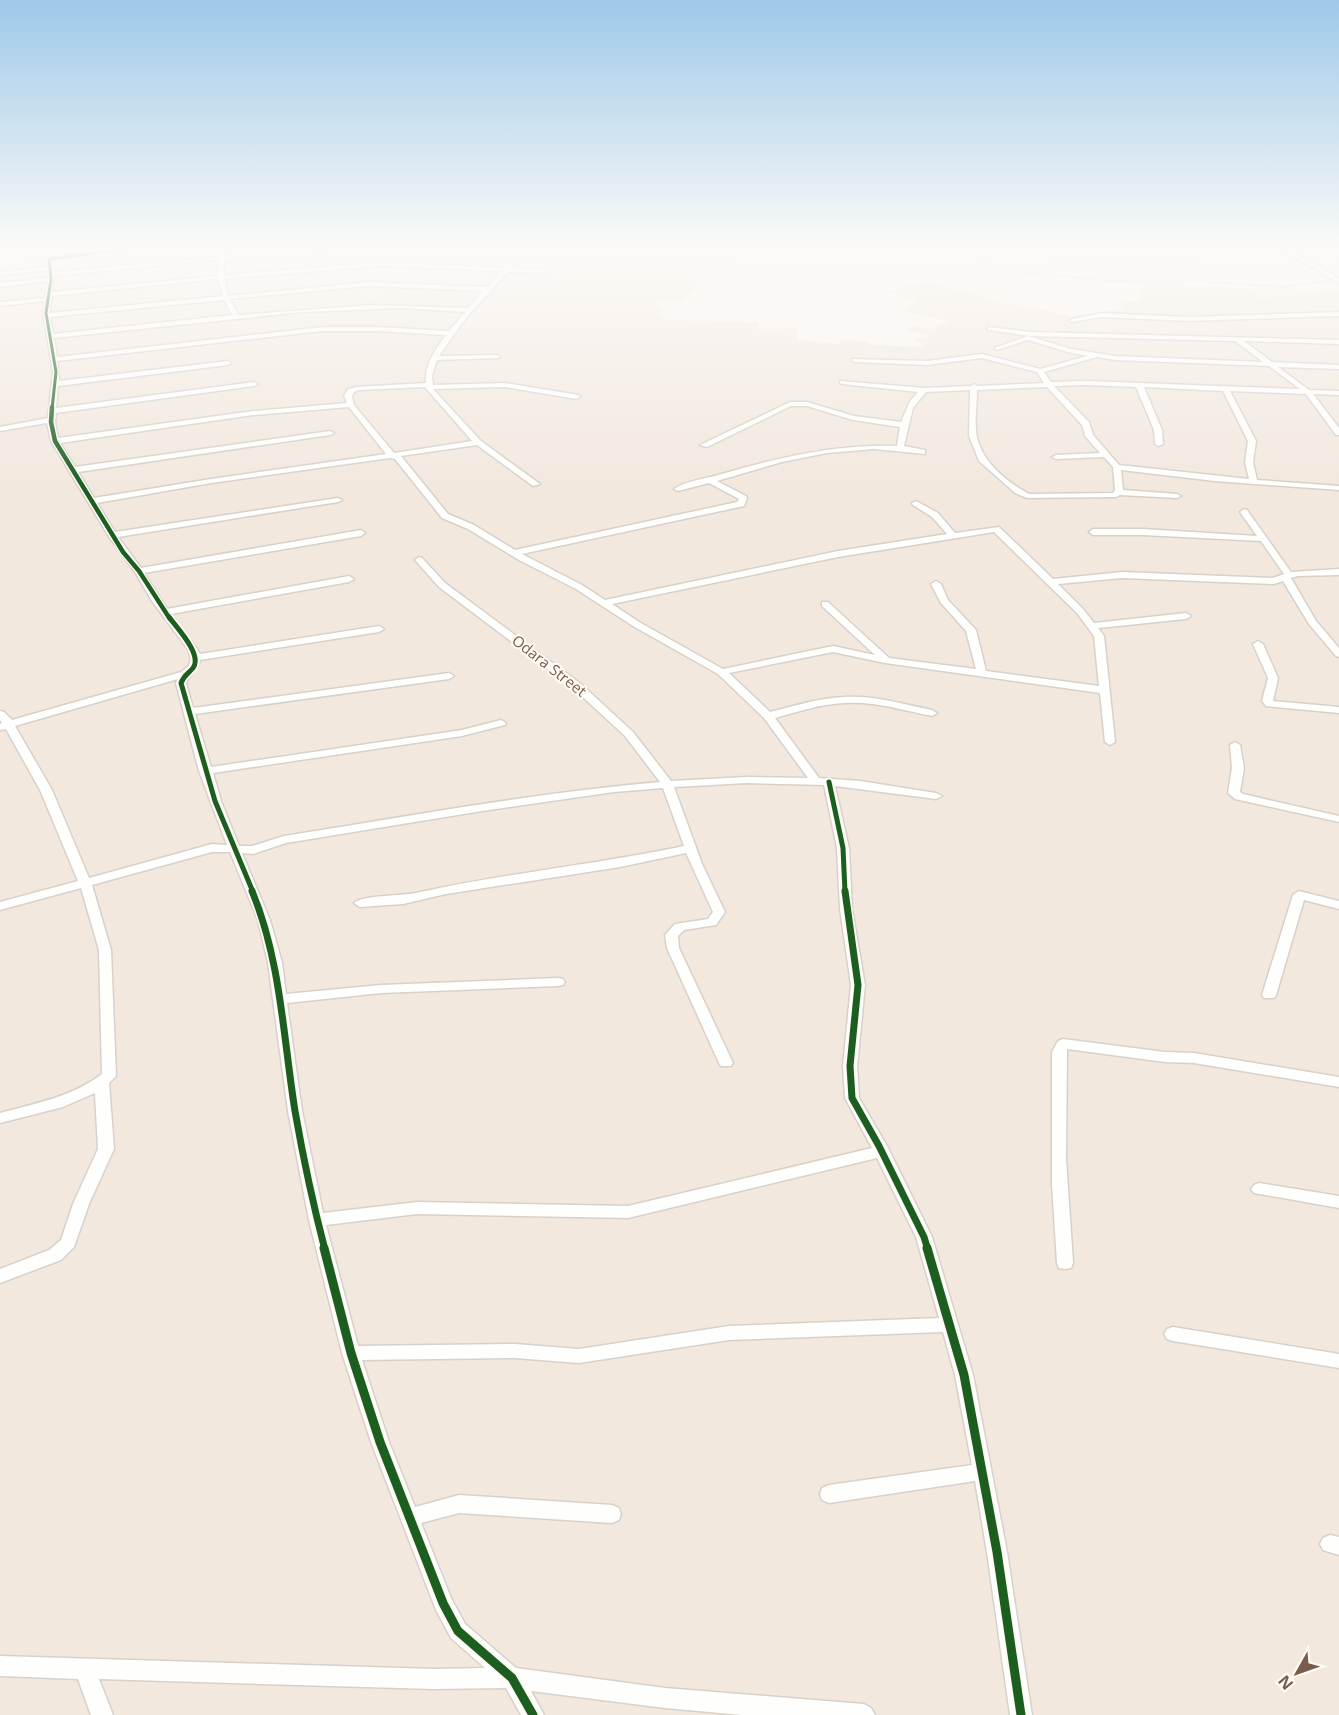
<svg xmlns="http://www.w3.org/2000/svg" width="1339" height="1715" font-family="'Open Sans',sans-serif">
	<rect width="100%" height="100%" fill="#f9f5f0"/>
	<g fill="#f2e8de">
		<polygon points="58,247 748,248 756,255 737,257 738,265 705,267 707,277 681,301 655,298 665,320 759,322 758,329 797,328 797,340 839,344 843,340 869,342 869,345 927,347 914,340 929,336 906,330 916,326 931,329 949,321 905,312 917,300 885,291 927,281 998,302 1073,316 1122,309 1121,301 1140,302 1145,282 1181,282 1181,285 1254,289 1260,298 1339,291 1339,1715 0,1715 0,266 46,260"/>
		<polygon points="1008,247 1339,247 1339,257 1327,252 1150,262 1147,267 1085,261 1072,268 1047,264 1056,256"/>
	</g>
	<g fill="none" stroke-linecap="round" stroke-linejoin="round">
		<polyline stroke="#d0e8ea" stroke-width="2" points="945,247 1014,271 1109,281 1187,280 1282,287 1339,279"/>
		<g stroke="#d7d1cb" stroke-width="3">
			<g id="street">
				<path d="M128,247h16l-92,13 1,12 165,-15 -2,-10h6l1,9 63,-6 124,-3 -3,2 -121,5 -62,6v15l159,-13 121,6 15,-16 -87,-3 -3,-2h100l-18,21 38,2 2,3 -43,-1 -42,46 -27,38 58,-1 3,2 -1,1 -62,2 -5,16 1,9 72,-2 74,12 1,2 -4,2 -71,-12 -72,2 48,52 59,43 -7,2 -56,-41 -76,11 47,58 26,11 41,25 222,-48 2,-3 -30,-16 -31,8 -4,-2c11,-8 30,-10 44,-14 59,-17 117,-31 179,-29l3,-19 -47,-7 -46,-14h-16l-84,41 -7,-2 90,-43h17l47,14 47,6 9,-21 8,-9 -76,-8 -2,-1v-2l84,7 47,-2 3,-2 3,2 67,-3 -7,-11 -55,-14 -55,7 -73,-3 -2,-1v-2l75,2 55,-7 58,15 47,-13 -19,-4 -40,-12 -31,10 -3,-2 34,-12 43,13 44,7 148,6 -28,-21 -205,-5 -42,-6 -1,-1 3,-2 40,5 309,8v4l-95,-3 28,21 67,3v4l-61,-2 31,23 30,1v4l-26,-1 26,34v7h-3l-30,-41 -76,-3 26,50 -3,21 4,18 82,6v4l-124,-9 -94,-11 2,20 54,4 4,2 -4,2 -57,-3 -4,2 -89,1 -12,-5 -36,-32 -10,-25 1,-46 -44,2 -13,16 -9,38 21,4v4l-51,-5 -47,4 -45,9 -65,19 29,15 1,2 -3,8 -222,48 60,31 23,15 233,-49 109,-17 -15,-17 -19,-12 -1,-2 4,-2 22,12 17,20 44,-6 54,52 69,-7 151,6 11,-4 -23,-33 -118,-6h-50l-4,-3 4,-3h50l114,7 -17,-24 4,-3 3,1 44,62 48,-3v6l-41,1 -7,2 25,43 23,27v9l-3,-1 -27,-32 -26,-43 -9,3 -152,-6 -64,6 25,25 11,14 92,-10 5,3 -5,3 -88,9 6,8 11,106 -5,3 -5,-3 -5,-49 -215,-30 -52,-11 -104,21 41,39c24,-6 49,-14 74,-15 29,-2 59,7 88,13l5,3 -5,3c-29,-6 -59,-15 -88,-13 -24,1 -47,9 -69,15l44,60 41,3 76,12 6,3 -6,3 -101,-13 14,62 3,61 13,76 -8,81 2,32 28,48 45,91 41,138 34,177 25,163h-22l-23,-163 -12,-71 -146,22 -7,-3 -2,-6 2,-6 7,-3 143,-20 -17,-90 -12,-43 -214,8 -150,23 -64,-5 -153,2 27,82 26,65 44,-12 153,10 7,3 2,6 -2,6 -7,3 -153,-10 -38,10 30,75 14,26 51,44 149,20 199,16 7,4 4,7h-133l-77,-7 -134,-17 13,24h-23l-15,-27 -72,1 -335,-10 14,36h-22l-13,-36 -78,-3v-20l434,13 51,-1 -34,-30 -15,-28 -65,-168 -29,-89 -33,-133 -21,-109 -20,-148 -10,-43 -28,-68h-18l-120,33 19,65 5,126 -7,7 5,66 -25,55 -15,43 -13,13 -61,23v-14l49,-19 12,-10 12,-36 25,-55 -3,-56 -32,14 -63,16v-10c36,-10 72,-16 102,-39l-3,-124 -18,-62 -81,22v-8l78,-21 -38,-91 -34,-61 -6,1v-6l2,-1 -2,-3v-9l4,1 8,8 169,-48 8,-6 2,-8 -4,-10 -35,-47 -17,-29 -27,-37 -57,-94 -4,-18 -47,8v-4l48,-9 5,-46 -10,-59 2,-12 -45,5v-4l45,-4 3,-17 -48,6v-4l48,-5 -1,-8 -47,6v-4l47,-5 -1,-8 3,-2zM218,260v16l-166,16 2,-16zM383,266l118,5 -14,16 -118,-5 -141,14 -4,-17zM218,279l5,17 -174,17 3,-17zM369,286l114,5 -15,17 -98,-3 -132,10 -8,-16zM224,300l8,15 -179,19 -3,-17zM403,308l62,4 -16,19 -72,-4h-54l-266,30 -3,-19 249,-26zM323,331h54l69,4c-10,13 -22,30 -20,48l-70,4 -8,2 -4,7 3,7 -94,8 -195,27 -3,-16 1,-9 198,-27 4,-2 -4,-2 -198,26 2,-22 170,-21 3,-2 -3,-2 -169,20 -2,-20zM1097,357l18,3 154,6 31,23 -214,-8 -35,1 -7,-10zM1086,385l50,2 18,43 1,14 4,2 4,-2 -1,-14 -18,-43 79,4 25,50 -3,21 4,17 -130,-14 -26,-30 -4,-13 -35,-36zM425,387l47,54 -78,12 -40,-48 -2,-9 2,-4 5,-2zM1047,387l35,38 3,11 15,17 -44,2 -4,2 4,2 48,-2 9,10 2,23 -2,3 -84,1c-22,-12 -47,-32 -52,-57 -3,-14 0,-33 0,-47zM349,407l37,47 -175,25 -117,19 -16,-26 252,-37 4,-2 -4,-2 -255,36 -15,-24 193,-28zM390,458l5,1 47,59 26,11 51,31 57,29 57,37 85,48 46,44 44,60 -61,-1 -76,4 -38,-49 -52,-48 -136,-101 -23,-25 -3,-1 -4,3 24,27 134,101 52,48 35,46c-126,11 -251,34 -376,54l-32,10h-13l-18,-45 -8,-28 249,-37 43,-11 1,-2 -5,-3 -39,10 -251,37 -16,-53 254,-35 5,-3 -5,-3 -256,35 -7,-25c4,-9 12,-13 14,-23l179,-28 5,-3 -5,-3 -179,28 -5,-8 -24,-32 178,-32 5,-3 -5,-3 -182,33 -23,-36 217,-37 4,-3 -4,-3 -220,38 -23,-31 220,-35 4,-2 -4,-2 -223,34 -18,-29 114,-20zM994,532l83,81 17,23 5,50 -113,-15 -10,-41 -28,-30 -7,-16 -5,-3 -5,3 10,19 25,28 10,38 -87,-11 -61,-56h-6v4l53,49 -42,-9 -110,23 -84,-47 -27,-18 226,-47zM178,679l-2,4 23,88 28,74 -15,-1 -123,34 -37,-88 -37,-64zM747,783l77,2 13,63 3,61 11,76 -8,81 2,32 27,50 -244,58 -211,-4 -94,11 -21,-102 -15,-108 94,-10 177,-7 5,-1 2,-3 -2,-3 -5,-1 -177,7 -95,9 -4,-31 -12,-43 -28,-67 11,1 33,-11 196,-32 132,-19 49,-4 21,58c-89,19 -180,27 -268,47 -14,3 -54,2 -62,10l6,4 43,-3 43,-10 174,-27 66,-14 27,59 -5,7 -33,5 -10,11 2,13 52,115 2,3h10l2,-3 -54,-115 -1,-12 6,-6 32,-5 9,-13 -23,-48 -28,-77zM877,1158l39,79 23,81 -210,8 -150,23 -64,-5 -157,2 -32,-121 91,-11 211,4z"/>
				<polygon points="1060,247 1077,247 1132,253 1173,247 1232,247 1229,249 1177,250 1132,257"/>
				<polygon points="1281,247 1339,247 1336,249 1283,250"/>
				<polygon points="1339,312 1339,316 1188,321 1101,317 1072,322 1069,320 1101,313 1188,317"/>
				<polygon points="1258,641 1263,644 1278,678 1273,701 1339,707 1339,713 1266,706 1262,701 1268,678 1253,644"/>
				<polygon points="1235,742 1240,745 1244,768 1240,792 1243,794 1339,816 1339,822 1235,799 1228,793 1232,768 1230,745"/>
				<polygon points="1299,891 1339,901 1339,909 1304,900 1276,995 1274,998 1264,998 1262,995 1293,895"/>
				<polygon points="1063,1039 1165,1052 1194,1053 1339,1077 1339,1087 1194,1063 1165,1062 1067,1049 1066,1158 1073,1263 1071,1268 1065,1269 1059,1268 1057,1263 1052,1184 1052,1052 1058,1041"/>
				<polygon points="1259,1183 1339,1196 1339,1208 1254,1193 1251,1189 1254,1185"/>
				<polygon points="1173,1327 1339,1354 1339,1368 1173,1341 1167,1339 1164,1334 1167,1329"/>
				<polygon points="1330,1535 1339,1537 1339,1555 1323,1550 1320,1544 1323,1538"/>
			</g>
		</g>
		<g stroke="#d9d2cb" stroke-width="4">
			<polygon id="secondary" points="1277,247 1286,247 1339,278 1339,283"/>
		</g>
		<use href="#street" fill="#fefefd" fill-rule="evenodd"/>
		<use href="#secondary" fill="#fefefd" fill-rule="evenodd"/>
		<g stroke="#fffaf3" stroke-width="5">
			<polyline id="cycleway-far4" points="52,409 56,372 46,313 51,279 49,259 141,247"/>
		</g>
		<g stroke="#fffaf3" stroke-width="7">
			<polyline id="cycleway-far3" points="52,407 51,422 55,441 123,552 139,571 170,619"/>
		</g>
		<g stroke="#fffaf3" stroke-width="9">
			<g id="cycleway-far2">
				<path d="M169,617c8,11 34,38 24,51 -5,6 -9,7 -12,15l34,118 38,91"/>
				<polyline points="829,782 843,848 845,892"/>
			</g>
		</g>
		<g stroke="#fffaf3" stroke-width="10">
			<g id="cycleway-far1">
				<path d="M252,891c29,70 31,145 43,220 8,46 18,93 30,139"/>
				<polyline points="845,891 858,985 850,1066 852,1098 879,1146 924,1237 928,1250"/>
			</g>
		</g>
		<g stroke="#fffaf3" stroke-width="13">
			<g id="cycleway">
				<polyline points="324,1248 351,1353 380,1442 443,1603 458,1631 512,1678 533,1715"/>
				<polyline points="927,1248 964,1375 997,1552 1021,1715"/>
			</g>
		</g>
		<use href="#cycleway-far4" stroke="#1b5e20" stroke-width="3"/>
		<use href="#cycleway-far3" stroke="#1b5e20" stroke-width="4.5"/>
		<use href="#cycleway-far2" stroke="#1b5e20" stroke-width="5"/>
		<use href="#cycleway-far1" stroke="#1b5e20" stroke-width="7"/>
		<use href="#cycleway" stroke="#1b5e20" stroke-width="9"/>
	</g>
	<linearGradient id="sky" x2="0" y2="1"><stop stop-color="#9ec9e9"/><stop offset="0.51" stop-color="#fcfaf8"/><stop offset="1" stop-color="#fcfaf8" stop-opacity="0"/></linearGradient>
	<rect width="1339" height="487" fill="url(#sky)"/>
	<g text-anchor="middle" stroke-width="4.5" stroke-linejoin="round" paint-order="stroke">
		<g font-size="15" fill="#7a5c4d" stroke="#fffaf3">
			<text transform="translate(549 666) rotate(38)" y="5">Odara Street</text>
		</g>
	</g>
	<g transform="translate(1297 1673) rotate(230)" stroke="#fffaf3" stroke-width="4.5" paint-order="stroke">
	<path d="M0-4.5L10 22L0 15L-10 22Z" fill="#7a5c4d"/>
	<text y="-9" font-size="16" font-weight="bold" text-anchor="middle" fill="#7a5c4d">N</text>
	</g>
</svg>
